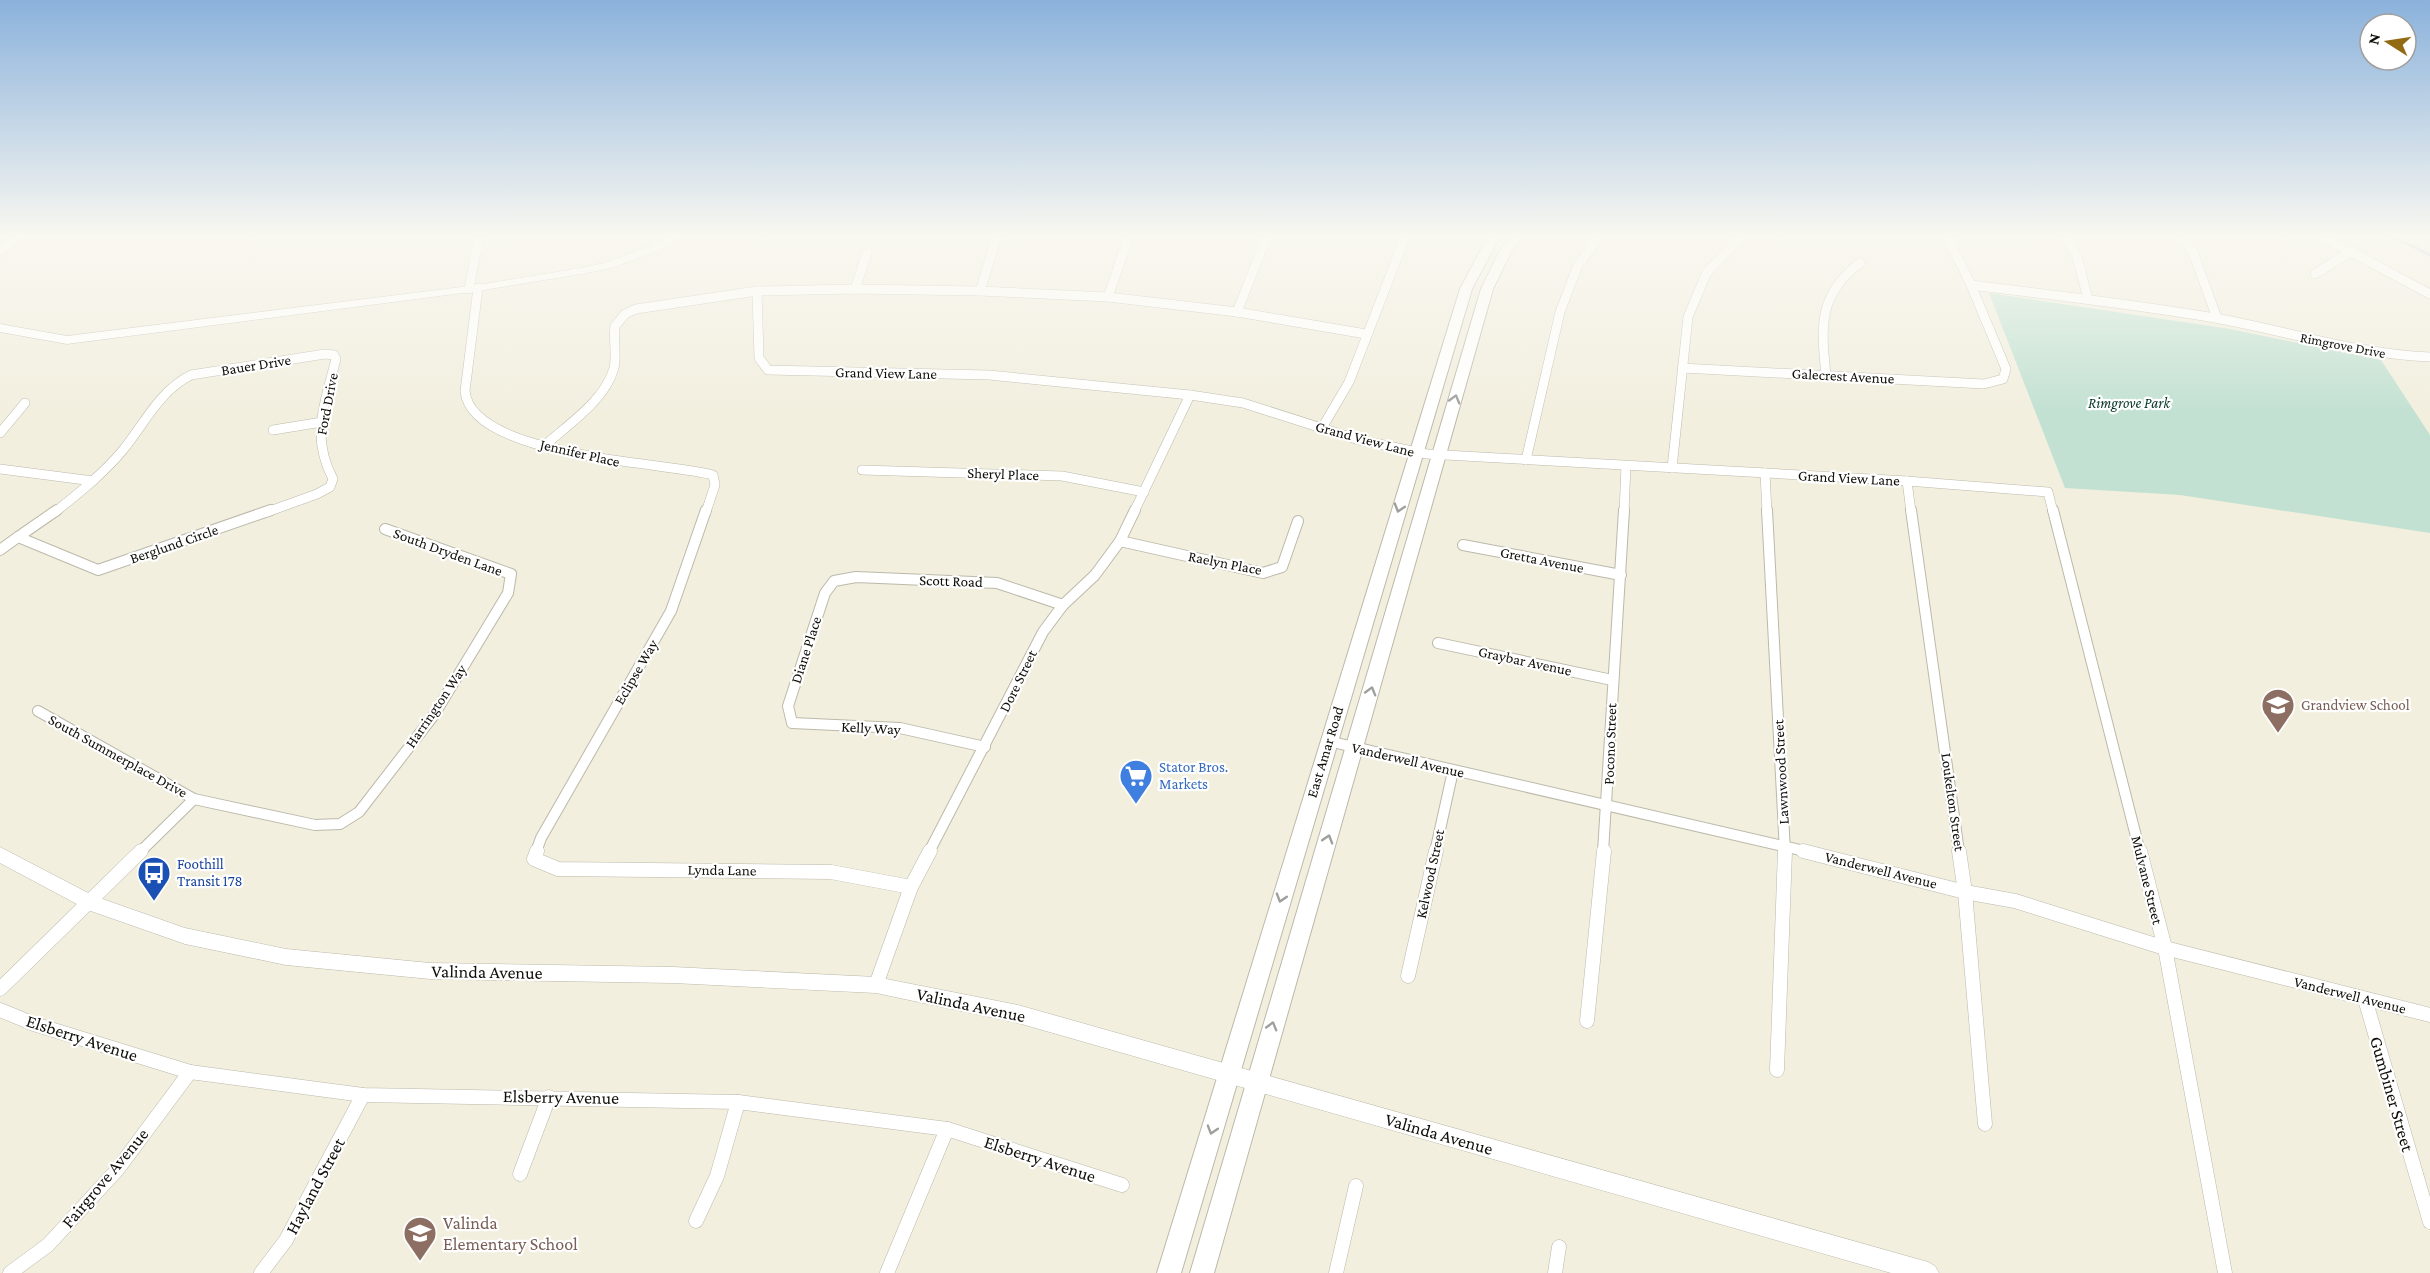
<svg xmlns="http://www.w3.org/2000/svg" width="2430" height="1273" font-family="'Crimson Pro',serif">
	<rect width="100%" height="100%" fill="#f2efdf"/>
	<polygon fill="#c2e1d2" points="1989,293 2230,329 2381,360 2430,435 2430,533 2180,495 2065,488"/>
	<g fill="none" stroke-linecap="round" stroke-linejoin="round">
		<polyline stroke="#9faec9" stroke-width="3" points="2392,236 2430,255"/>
		<g stroke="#bcb9aa" stroke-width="10">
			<g id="street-far2">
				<polyline points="2066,236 2077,256 2088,299"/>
				<polyline points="2182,236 2193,252 2217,318"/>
				<polyline points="2321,236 2430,294"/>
				<polyline points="2315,274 2350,252"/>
				<path d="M1971,285c81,10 163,19 244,33 72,13 141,36 215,39"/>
				<path d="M478,288l-13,103c6,66 199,71 248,84l2,10 -9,27"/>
				<polyline points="469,289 478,242"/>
				<polyline points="855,289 867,253"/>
				<polyline points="757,291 759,358 768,370 989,375 1190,395 1243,403 1359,440 1427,454 1907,481 2048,492 2053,512"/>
				<polyline points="980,291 997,236"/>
				<polyline points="1108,297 1129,236"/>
				<polyline points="1237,312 1267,236"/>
				<polyline points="1682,368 1984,384 2003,379 2006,369 1971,285 1947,236"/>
				<path d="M1826,375c-5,-48 -8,-81 34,-112"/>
				<polyline points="1322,428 1349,382 1404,240"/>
				<polyline points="273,430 322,422"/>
				<polyline points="0,433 25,403"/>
				<path d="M543,447c24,-22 62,-46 71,-79 3,-14 -1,-28 1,-42l10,-12 11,-5 121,-18 98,-2 125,2 128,6 129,15 129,22"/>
				<polyline points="1526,460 1560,312 1578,265 1600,236"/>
				<polyline points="1672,468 1688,317 1707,272 1742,236"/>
				<polyline points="0,469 93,481"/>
				<polyline points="862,470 1062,476 1144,492"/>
				<polyline points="1765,473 1767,512"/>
				<polyline points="1907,481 1911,512"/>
				<path d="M55,512c24,-19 49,-39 68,-62 22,-27 36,-59 68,-75l134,-21 9,1 2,4c-11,44 -26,76 -3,120l-3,8 -13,7 -50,18"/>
				<polyline points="1134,512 1190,395"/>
				<polyline points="1624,512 1626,466"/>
			</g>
		</g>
		<g stroke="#bcb9aa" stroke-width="12">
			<g id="street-far1">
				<polyline points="1767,510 1785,852"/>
				<polyline points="1911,510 1959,852"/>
				<polyline points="2053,510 2140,852"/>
				<polyline points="18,537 98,570 271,510"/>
				<polyline points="18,537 57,510"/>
				<polyline points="1120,541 1263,573 1282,567 1298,521"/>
				<polyline points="1463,545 1621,575"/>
				<polyline points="0,550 18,537"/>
				<polyline points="1438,643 1612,680"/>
				<polyline points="38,711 194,799 315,825 340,824 359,812 434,715 508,593 511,574 385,529"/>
				<polyline points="1328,741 1809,852"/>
				<polyline points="985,747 900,728 792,723 788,706 825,593 834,581 856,577 997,583 1063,605"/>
				<polyline points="140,852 194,799"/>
				<polyline points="536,852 541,838 671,611 706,510"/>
				<polyline points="929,852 1043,632 1063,605 1095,575 1120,541 1135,510"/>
				<polyline points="1435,852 1453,771"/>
				<polyline points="1603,852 1624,510"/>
			</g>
		</g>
		<g stroke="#bcb9aa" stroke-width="15">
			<g id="street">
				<polyline points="537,851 534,859 558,869 831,872 911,887"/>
				<polyline points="1803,851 1965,892 2015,901 2165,948 2430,1015"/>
				<polyline points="1959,851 1965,892 1985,1124"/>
				<polyline points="2140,851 2165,948 2225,1273"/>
				<polyline points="1408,976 1436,851"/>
				<polyline points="876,985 911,887 930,851"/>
				<polyline points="0,989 141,851"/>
				<polyline points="2365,999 2430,1222"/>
				<polyline points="0,1010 34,1024 190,1072 363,1095 738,1102 947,1129 1122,1185"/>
				<polyline points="1587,1021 1604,851"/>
				<polyline points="1777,1070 1785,851"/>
				<polyline points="520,1174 549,1097"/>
				<polyline points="696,1221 717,1176 738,1102"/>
				<polyline points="10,1273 48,1245 117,1170 190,1072"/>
				<polyline points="261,1273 286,1240 363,1095"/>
				<polyline points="887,1273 947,1129"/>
				<polyline points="1336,1273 1356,1186"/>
				<polyline points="1555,1273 1559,1247"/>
			</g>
		</g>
		<g stroke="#bcb9aa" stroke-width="1">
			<g id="secondary">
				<polygon points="13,236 25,236 0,256 0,247"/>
				<polygon points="668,236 681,236 660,250 611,268 581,274 478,291 67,344 0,332 0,324 67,336 478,285 581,268 604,263 652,246"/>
				<polygon points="0,847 94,896 185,928 286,949 430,963 673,967 876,977 1018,1005 1928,1262 1935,1266 1939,1273 1891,1273 1018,1023 876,993 673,983 430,979 286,965 185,944 88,910 0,863"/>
			</g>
		</g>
		<g stroke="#bcb9aa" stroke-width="2">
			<g id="primary">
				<polygon points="1488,236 1500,236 1472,289 1181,1273 1157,1273 1460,289"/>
				<polygon points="1510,236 1522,236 1511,252 1493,289 1214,1273 1190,1273 1481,289 1499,252"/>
			</g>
		</g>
		<use href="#street-far2" stroke="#fff" stroke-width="9"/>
		<use href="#street-far1" stroke="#fff" stroke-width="10"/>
		<use href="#street" stroke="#fff" stroke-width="14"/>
		<use href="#secondary" fill="#fff" fill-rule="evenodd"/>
		<use href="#primary" fill="#fff" fill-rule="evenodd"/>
	</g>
	<defs><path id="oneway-chevron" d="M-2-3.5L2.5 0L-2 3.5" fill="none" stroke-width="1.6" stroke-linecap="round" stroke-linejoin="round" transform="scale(1.5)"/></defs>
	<g stroke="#9f9f9d">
		<use href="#oneway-chevron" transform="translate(1455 399) rotate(-74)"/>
		<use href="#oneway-chevron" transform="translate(1399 508) rotate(107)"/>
		<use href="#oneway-chevron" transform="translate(1371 691) rotate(-74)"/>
		<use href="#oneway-chevron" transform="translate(1328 839) rotate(-73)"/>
		<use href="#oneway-chevron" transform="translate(1281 898) rotate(107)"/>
		<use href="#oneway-chevron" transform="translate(1272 1026) rotate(-74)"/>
		<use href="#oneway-chevron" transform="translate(1212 1130) rotate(107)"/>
	</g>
	<linearGradient id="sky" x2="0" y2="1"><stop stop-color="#8bb2dc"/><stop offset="0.57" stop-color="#f9f8f1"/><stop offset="1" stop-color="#f9f8f1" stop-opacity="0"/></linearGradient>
	<rect width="2430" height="414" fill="url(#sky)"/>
	<defs>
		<g id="school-pin" transform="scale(1.725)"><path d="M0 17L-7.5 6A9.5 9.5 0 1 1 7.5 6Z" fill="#8d6e63" stroke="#fff"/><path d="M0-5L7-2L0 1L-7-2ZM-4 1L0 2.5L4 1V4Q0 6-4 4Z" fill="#fff"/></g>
		<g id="supermarket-pin" transform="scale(1.725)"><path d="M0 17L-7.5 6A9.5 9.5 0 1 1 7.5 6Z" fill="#3f7fe0" stroke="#fff"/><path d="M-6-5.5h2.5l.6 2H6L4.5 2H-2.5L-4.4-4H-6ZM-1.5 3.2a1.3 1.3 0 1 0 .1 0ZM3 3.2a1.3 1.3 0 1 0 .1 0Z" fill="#fff"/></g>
		<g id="bus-pin" transform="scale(1.725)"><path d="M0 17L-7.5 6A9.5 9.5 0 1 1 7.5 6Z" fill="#1a4fb4" stroke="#fff"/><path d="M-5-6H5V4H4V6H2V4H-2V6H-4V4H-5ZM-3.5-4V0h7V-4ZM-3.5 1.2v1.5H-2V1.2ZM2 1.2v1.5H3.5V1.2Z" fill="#fff"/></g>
	</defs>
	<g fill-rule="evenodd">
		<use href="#school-pin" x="2278" y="705"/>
		<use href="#supermarket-pin" x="1136" y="776"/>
		<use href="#bus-pin" x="154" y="873"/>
		<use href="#school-pin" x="420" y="1233"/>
	</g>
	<g text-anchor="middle" stroke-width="4.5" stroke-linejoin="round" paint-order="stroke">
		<g font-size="14" fill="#0f0e09" stroke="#fff">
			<text transform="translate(2343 345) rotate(11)" y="5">Rimgrove Drive</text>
		</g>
		<g font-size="15" fill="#0f0e09" stroke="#fff">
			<text transform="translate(256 365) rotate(-9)" y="5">Bauer Drive</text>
			<text transform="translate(886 373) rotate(1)" y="5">Grand View Lane</text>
			<text transform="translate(1843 376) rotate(3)" y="5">Galecrest Avenue</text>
			<text transform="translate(327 404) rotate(-79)" y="5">Ford Drive</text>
			<text transform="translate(1365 439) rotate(15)" y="5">Grand View Lane</text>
			<text transform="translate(580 453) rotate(13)" y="5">Jennifer Place</text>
			<text transform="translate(1003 474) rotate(2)" y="5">Sheryl Place</text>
			<text transform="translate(1849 478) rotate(3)" y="5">Grand View Lane</text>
			<text transform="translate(174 544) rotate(-19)" y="5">Berglund Circle</text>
			<text transform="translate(448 552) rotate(20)" y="5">South Dryden Lane</text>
			<text transform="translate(1542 560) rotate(11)" y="5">Gretta Avenue</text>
			<text transform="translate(1225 563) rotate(11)" y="5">Raelyn Place</text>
			<text transform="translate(951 581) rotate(2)" y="5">Scott Road</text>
			<text transform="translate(806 650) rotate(-72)" y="5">Diane Place</text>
			<text transform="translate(1525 661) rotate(12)" y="5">Graybar Avenue</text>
			<text transform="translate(636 672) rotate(-60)" y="5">Eclipse Way</text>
			<text transform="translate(1018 681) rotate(-64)" y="5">Dore Street</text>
			<text transform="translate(436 706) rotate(-56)" y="5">Harrington Way</text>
			<text transform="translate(871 728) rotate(3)" y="5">Kelly Way</text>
			<text transform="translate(1610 744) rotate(-88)" y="5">Pocono Street</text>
			<text transform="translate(1325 752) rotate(-73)" y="5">East Amar Road</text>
			<text transform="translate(118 756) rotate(29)" y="5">South Summerplace Drive</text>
			<text transform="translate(1408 760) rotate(13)" y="5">Vanderwell Avenue</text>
			<text transform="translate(1781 772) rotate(-93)" y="5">Lawnwood Street</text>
			<text transform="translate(1953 802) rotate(82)" y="5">Loukelton Street</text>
			<text transform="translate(722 870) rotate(1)" y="5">Lynda Lane</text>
			<text transform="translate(1881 870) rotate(14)" y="5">Vanderwell Avenue</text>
			<text transform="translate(1430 874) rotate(-78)" y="5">Kelwood Street</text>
			<text transform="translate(2147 880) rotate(76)" y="5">Mulvane Street</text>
			<text transform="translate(2350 995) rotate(14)" y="5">Vanderwell Avenue</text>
		</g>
		<g font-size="15" font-style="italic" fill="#073726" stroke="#fff">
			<text x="2129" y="408">Rimgrove Park</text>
		</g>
		<g font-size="15" fill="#785e54" stroke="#fff" text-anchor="start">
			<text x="2301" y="710">Grandview School</text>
		</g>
		<g font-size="15" fill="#366cbe" stroke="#fff" text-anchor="start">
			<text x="1159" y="772">Stator Bros.<tspan x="1159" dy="17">Markets</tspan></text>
		</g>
		<g font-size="15" fill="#164399" stroke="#fff" text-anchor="start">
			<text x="177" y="869">Foothill<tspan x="177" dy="17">Transit 178</tspan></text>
		</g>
		<g font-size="18" fill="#0f0e09" stroke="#fff">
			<text transform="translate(487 972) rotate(1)" y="6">Valinda Avenue</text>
			<text transform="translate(971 1005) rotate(12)" y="6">Valinda Avenue</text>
			<text transform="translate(82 1038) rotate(18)" y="6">Elsberry Avenue</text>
			<text transform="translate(2392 1094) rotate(74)" y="6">Gumbiner Street</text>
			<text transform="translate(561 1097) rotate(1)" y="6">Elsberry Avenue</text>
			<text transform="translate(1439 1134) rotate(16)" y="6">Valinda Avenue</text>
			<text transform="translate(1040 1159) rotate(18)" y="6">Elsberry Avenue</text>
			<text transform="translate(105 1178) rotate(-50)" y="6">Fairgrove Avenue</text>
			<text transform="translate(315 1186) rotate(-62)" y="6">Hayland Street</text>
		</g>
		<g font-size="18" fill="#785e54" stroke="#fff" text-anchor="start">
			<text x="443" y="1229">Valinda<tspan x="443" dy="21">Elementary School</tspan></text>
		</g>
	</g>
	<g transform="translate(2388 42) rotate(282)"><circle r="28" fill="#ffffff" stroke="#9f9f9d" stroke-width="1.5"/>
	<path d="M0-4.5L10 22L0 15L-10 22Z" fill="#936a14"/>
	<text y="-9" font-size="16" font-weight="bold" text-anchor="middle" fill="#0f0e09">N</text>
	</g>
</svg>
